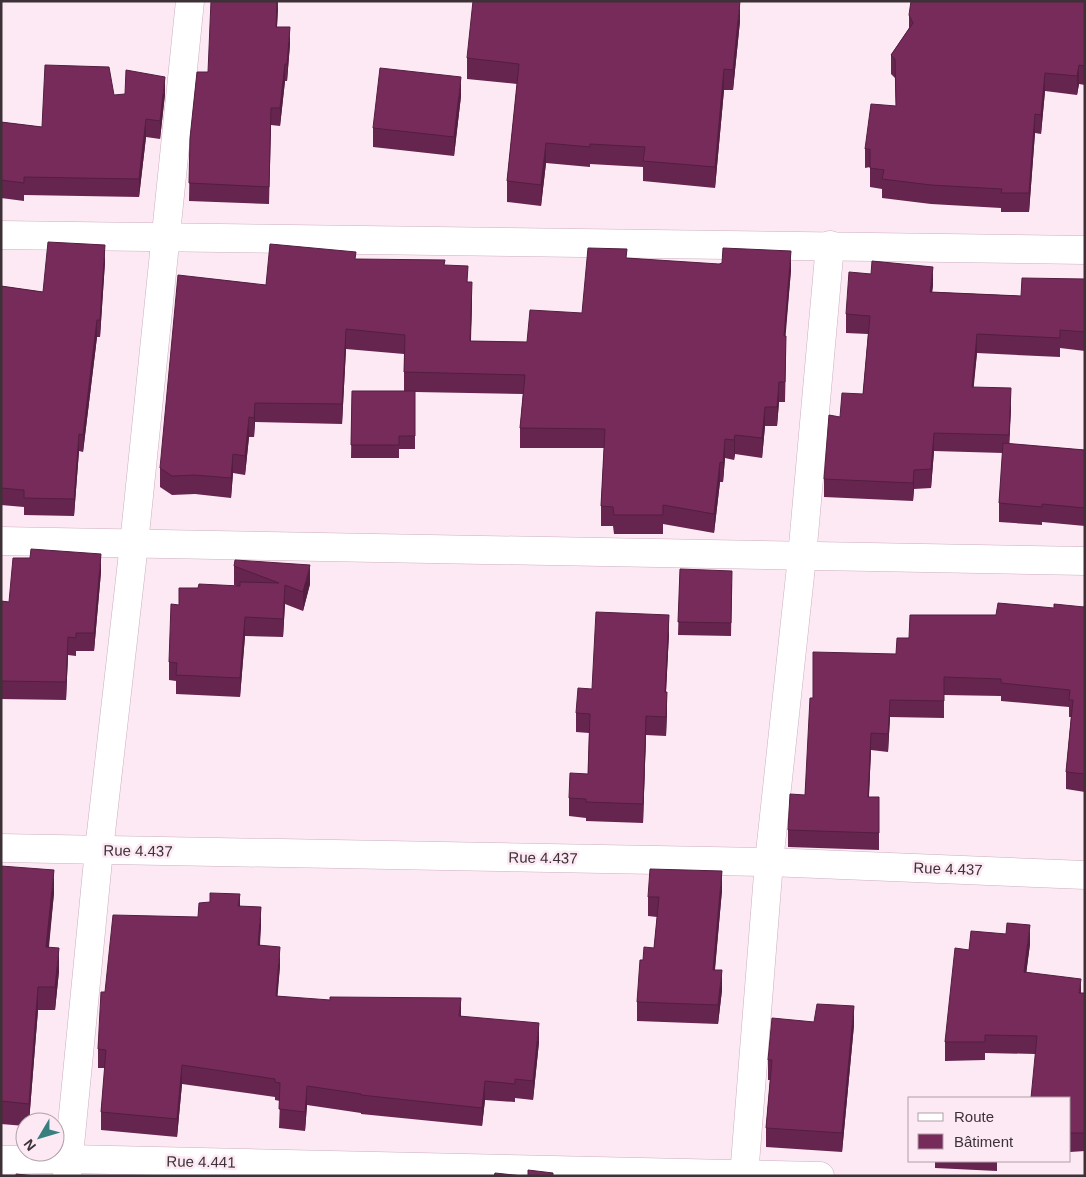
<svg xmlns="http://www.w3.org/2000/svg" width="1086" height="1177" font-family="Arial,sans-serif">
	<rect width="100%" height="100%" fill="#fce9f3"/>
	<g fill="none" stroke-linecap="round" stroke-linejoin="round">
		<g stroke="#cdafbf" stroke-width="29">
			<g id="street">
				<polyline points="1,235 1085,250"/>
				<polyline points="1,541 1085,561"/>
				<polyline points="1,848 769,862 1085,875"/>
				<polyline points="1,1160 68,1159 820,1176"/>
				<polyline points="67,1176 99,850 134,544 190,1"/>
				<polyline points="744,1176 769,862 802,557 830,245"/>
			</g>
		</g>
		<use href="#street" stroke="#fff" stroke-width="28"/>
	</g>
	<g fill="#66254e">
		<polygon points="278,1 277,27 290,44 287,81 285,81 280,126 271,125 269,204 189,201 190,138 208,72"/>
		<polygon points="1085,2 1085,85 1079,84 1077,95 1045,91 1041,134 1035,133 1029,212 1001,212 1001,208 931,204 882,198 882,189 870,187 870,167 865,168 865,149 896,106 895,78 891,74 891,55 909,28 909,15"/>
		<polygon points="740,21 733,90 724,90 715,188 643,181 643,167 590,164 590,167 546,163 541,206 507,202 507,181 517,84 467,79 467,58"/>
		<polygon points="165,94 160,139 146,137 139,197 24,195 24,201 1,198 1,122 42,127 114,95"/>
		<polygon points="461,96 454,156 373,147 373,128"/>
		<polygon points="627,258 791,270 785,336 786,355 785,402 779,402 777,426 765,426 762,458 735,454 734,460 725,458 723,482 720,482 714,533 663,524 663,534 614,534 613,526 601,526 601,506 604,448 520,448 520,428 523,394 415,392 415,449 399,449 399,458 351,458 352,391 404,391 404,354 346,349 342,424 255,422 254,437 249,437 245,475 233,473 231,498 195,494 172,495 160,487 160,468 266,285 356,259 445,265 468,282 472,301 471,341 527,342 582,313"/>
		<polygon points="105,262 100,337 97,337 83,452 79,451 74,516 24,515 24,507 1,505 1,286 43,292"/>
		<polygon points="1085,279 1085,351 1060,348 1060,357 977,353 973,387 1011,407 1009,444 1085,450 1085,526 1042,522 1042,525 999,522 999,503 1003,453 934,451 931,488 914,489 913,501 824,497 824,479 840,417 863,394 868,334 846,333 846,314 933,285 932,292 1021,296"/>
		<polygon points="234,566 310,584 303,611 285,604 283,637 245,636 240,697 176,694 176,681 169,680 169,662 179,605 198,588 237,586 234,585"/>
		<polygon points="680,569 732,584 731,636 678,635"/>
		<polygon points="101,572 94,651 76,651 76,656 68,655 66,700 1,699 1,601 9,602"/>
		<polygon points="1085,603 1085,792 1066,789 1066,772 1071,717 1069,717 1069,707 1001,701 1001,696 944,695 944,718 890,717 888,752 871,750 869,797 879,797 879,850 788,847 788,830 805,795 813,698 896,654 909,638 996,615 1054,608 1084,607"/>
		<polygon points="669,633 666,692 667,711 666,736 646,735 643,823 586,821 586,818 569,816 569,798 588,774 589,733 576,732 576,713 592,689"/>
		<polygon points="1,866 54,893 49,947 59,971 55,1010 38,1010 29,1122 25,1122 25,1126 1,1124"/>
		<polygon points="722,890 715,970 722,990 718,1024 637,1021 637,1002 643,960 654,948 657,917 648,916 648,897"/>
		<polygon points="240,906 261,925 260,945 280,966 277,996 461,1016 539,1042 533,1100 515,1098 515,1102 485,1100 482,1126 361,1114 361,1113 307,1105 305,1131 279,1128 280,1101 275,1100 275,1097 182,1084 177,1137 101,1130 101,1112 105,1068 98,1068 98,1049 105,992"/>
		<polygon points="1030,944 1026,973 1081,993 1085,993 1085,1151 1070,1152 1070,1098 1035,1054 985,1053 985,1060 945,1061 945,1042 969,950"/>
		<polygon points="814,1022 854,1025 842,1152 766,1147 766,1128 770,1080 768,1080 768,1060"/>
		<polygon points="935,1161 997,1161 997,1171 935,1168"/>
	</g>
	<g fill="#531e40">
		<polygon points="277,1 278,9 276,44 276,27"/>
		<polygon points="740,1 740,21 733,90 733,70"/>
		<polygon points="290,27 290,44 287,81 287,64"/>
		<polygon points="285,64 285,81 280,126 280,108"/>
		<polygon points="1079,65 1079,84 1077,95 1077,76"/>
		<polygon points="724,69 724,90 715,188 715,167"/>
		<polygon points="1045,73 1045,91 1041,134 1041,115"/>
		<polygon points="165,77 165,94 160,139 160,121"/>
		<polygon points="461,77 461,96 454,156 454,137"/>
		<polygon points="1035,114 1035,133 1029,212 1029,193"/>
		<polygon points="146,119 146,137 139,197 139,179"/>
		<polygon points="546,143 546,163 541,206 541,185"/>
		<polygon points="105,245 105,262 100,337 100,320"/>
		<polygon points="791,251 791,270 784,355 784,336"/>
		<polygon points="933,267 933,285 930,310 930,292"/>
		<polygon points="472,282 472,301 470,360 470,341"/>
		<polygon points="97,320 97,337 83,452 83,435"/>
		<polygon points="346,329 346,349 342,424 342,404"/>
		<polygon points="977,334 977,353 972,405 972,387"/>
		<polygon points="779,382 779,402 777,426 777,407"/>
		<polygon points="1011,388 1011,407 1009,453 1009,435"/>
		<polygon points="255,403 255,422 254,437 254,418"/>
		<polygon points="765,407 765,426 762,458 762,438"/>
		<polygon points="249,417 249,437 245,475 245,456"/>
		<polygon points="934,433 934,451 931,488 931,469"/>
		<polygon points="79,434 79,451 74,516 74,499"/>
		<polygon points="735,435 735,454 734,460 734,440"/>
		<polygon points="725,439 725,458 723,482 723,463"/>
		<polygon points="233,454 233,473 231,498 231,478"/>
		<polygon points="720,462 720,482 714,533 714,514"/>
		<polygon points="914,470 914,489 913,501 913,483"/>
		<polygon points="101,554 101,572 94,651 94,633"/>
		<polygon points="310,565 310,584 303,611 303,592"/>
		<polygon points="285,585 285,604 283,637 283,619"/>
		<polygon points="669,615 669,633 665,711 665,692"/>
		<polygon points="245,617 245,636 240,697 240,678"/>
		<polygon points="68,637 68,655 66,700 66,682"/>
		<polygon points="667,692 667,711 666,736 666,717"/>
		<polygon points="890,700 890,717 888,752 888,734"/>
		<polygon points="646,716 646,735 643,823 643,804"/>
		<polygon points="871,733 871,750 868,814 868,797"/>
		<polygon points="54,870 54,893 46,970 46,947"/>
		<polygon points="722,871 722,890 713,989 713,970"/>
		<polygon points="240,894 240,912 238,906"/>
		<polygon points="261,907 261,925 258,964 258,945"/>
		<polygon points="1030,925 1030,944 1024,991 1024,972"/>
		<polygon points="280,947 280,966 276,1015 276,996"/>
		<polygon points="59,948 59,971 55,1010 55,987"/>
		<polygon points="722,970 722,990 718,1024 718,1005"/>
		<polygon points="1081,979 1081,998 1079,993"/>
		<polygon points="38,987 38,1010 29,1122 29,1104"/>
		<polygon points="461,998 461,1017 459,1016"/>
		<polygon points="854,1006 854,1025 842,1152 842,1133"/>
		<polygon points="539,1023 539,1042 533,1100 533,1081"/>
		<polygon points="182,1065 182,1084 177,1137 177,1119"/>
		<polygon points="485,1081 485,1100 482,1126 482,1108"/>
		<polygon points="307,1086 307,1105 305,1131 305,1112"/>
	</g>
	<g fill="#772b5b" stroke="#531e40">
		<polygon points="211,1 277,1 276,27 290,27 287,64 285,64 280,108 271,108 269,187 189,183 190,138 197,72 208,72"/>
		<polygon points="473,1 740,1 733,70 724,69 715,167 643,161 645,147 590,144 590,147 546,143 541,185 507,181 519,64 467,58"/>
		<polygon points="911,1 1074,1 1085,2 1085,66 1079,65 1077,76 1045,73 1041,115 1035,114 1029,193 1001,193 1002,189 931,185 882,179 884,170 870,168 870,149 865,149 871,104 896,106 895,59 891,55 913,23 909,15"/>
		<polygon points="45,65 109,67 114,95 125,94 126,70 165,77 160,121 146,119 139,179 24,177 24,183 1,180 1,122 42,127"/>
		<polygon points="380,68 461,77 454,137 373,128"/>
		<polygon points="48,242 105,245 100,320 97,320 83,435 79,434 74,499 24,498 24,490 1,488 1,286 43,292"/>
		<polygon points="270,244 356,252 355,259 445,260 444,265 468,266 467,282 472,282 470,341 527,342 530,310 582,313 588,248 627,249 626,258 719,264 722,263 723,248 791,251 784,336 786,336 785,382 779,382 777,407 765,407 762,438 735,435 734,440 725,439 723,463 720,462 714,514 663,505 663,515 614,515 613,507 601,506 605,429 520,428 525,375 404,372 405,335 346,329 342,404 255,403 254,418 249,417 245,456 233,454 231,478 195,475 172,476 160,468 178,275 266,285"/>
		<polygon points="872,261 933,267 930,292 1021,296 1022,278 1085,279 1085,332 1060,330 1060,338 977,334 972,387 1011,388 1009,435 934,433 931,469 914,470 913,483 824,479 829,415 840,417 842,393 863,394 870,316 846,314 849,272 871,274"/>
		<polygon points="352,391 415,391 415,436 399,436 399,445 351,445"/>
		<polygon points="1003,443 1085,450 1085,508 1042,504 1042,507 999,503"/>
		<polygon points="31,549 101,554 94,633 76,633 76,638 68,637 66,682 1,681 1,601 9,602 13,558 30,558"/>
		<polygon points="235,560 310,565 303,592 285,585 283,619 245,617 240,678 176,675 177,663 169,662 171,604 179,605 179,588 198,588 199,584 240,586 240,582 279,583 234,566"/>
		<polygon points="680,569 732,571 731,623 678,622"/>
		<polygon points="998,603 1054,608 1054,604 1084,607 1085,603 1085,774 1066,772 1073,700 1069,700 1070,690 1001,683 1001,679 944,677 944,701 890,700 888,734 871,733 868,797 879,797 879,833 788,830 790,794 805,795 810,698 813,698 813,652 896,654 897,638 909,638 910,615 996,615"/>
		<polygon points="596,612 669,615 665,692 667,692 666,717 646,716 643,804 586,802 586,799 569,798 570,773 588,774 590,714 576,713 578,688 592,689"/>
		<polygon points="1,866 54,870 46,947 59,948 55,987 38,987 29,1104 1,1101"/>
		<polygon points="650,869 722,871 713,970 722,970 718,1005 637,1002 640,960 643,960 644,947 654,948 659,897 648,897"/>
		<polygon points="210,893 240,894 238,906 261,907 258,945 280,947 276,996 330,1000 330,997 461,998 459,1016 539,1023 533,1081 515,1079 515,1084 485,1081 482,1108 361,1095 361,1094 307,1086 305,1112 279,1109 280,1083 275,1082 275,1079 182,1065 177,1119 101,1112 106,1050 98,1049 101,992 105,992 113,915 198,917 199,903 210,902"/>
		<polygon points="1007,923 1030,925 1024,972 1081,979 1079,993 1085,993 1085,1133 1070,1133 1070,1098 1031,1098 1037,1036 985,1035 985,1042 945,1042 955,948 969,950 971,931 1006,934"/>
		<polygon points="817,1004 854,1006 842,1133 766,1128 772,1060 768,1060 772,1018 814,1022"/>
		<polygon points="528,1170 553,1173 553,1176 528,1176"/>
		<polygon points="495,1173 523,1176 494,1176"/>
		<polygon points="16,1174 36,1176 16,1176"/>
	</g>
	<g text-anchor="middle" stroke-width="5" stroke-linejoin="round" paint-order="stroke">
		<g font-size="15" fill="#3d3137" stroke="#fce9f3">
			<text transform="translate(138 851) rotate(1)" y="5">Rue 4.437</text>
			<text transform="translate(543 858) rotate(1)" y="5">Rue 4.437</text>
			<text transform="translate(948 869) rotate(2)" y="5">Rue 4.437</text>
			<text transform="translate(201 1162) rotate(1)" y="5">Rue 4.441</text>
		</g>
	</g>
	<rect width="1086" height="1177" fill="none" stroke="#3d3137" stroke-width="5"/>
	<rect x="908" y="1097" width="162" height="65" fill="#fce9f3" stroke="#b09fa8"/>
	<rect x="918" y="1113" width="25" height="8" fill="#ffffff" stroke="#b09fa8"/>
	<text x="954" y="1122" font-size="15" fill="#3d3137">Route</text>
	<rect x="918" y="1134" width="25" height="15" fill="#772b5b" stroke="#b09fa8"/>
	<text x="954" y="1147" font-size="15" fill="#3d3137">Bâtiment</text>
	<g transform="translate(40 1137) rotate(232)"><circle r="24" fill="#fce9f3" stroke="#b09fa8"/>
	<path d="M0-4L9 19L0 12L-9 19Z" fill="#388080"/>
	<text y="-8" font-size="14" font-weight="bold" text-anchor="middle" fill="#3d3137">N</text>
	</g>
</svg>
